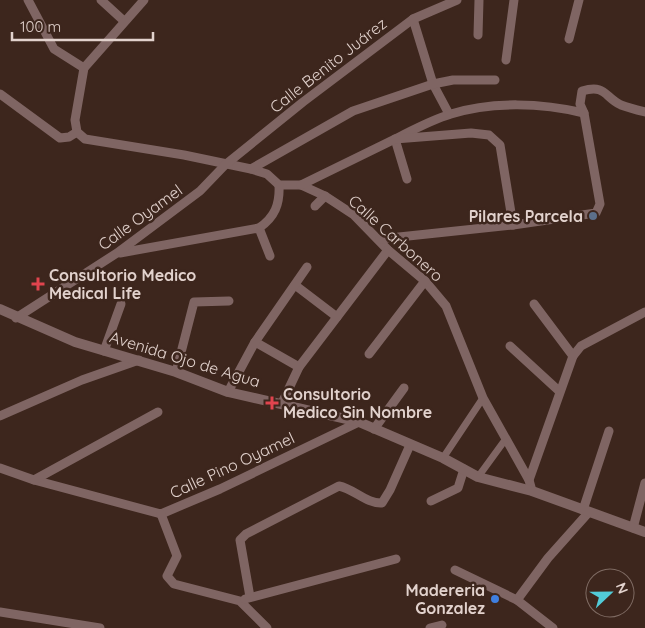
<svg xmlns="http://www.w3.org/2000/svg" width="645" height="628" font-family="Quicksand,sans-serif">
	<rect width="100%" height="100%" fill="#3d261d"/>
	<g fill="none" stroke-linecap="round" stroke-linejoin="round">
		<g stroke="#7f6563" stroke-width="7">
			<polyline points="443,458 483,398"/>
			<polyline points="478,477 505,440"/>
		</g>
		<g stroke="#7f6563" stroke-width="9">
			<polyline points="28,0 54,49 84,68"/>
			<polyline points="101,0 124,21"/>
			<polyline points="144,0 84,68 75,120 77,132 85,139 184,155 251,169 267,174 279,185 301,185 325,196 354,215 388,250 425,281 446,306 483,398 529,480 532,491"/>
			<polyline points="413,19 433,84 449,114"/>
			<polyline points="478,35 479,0"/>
			<polyline points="569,39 579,0"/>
			<polyline points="506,60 514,0"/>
			<polyline points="0,94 60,138 69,137 77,132"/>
			<polyline points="251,169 353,111 433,84 453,80 495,80"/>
			<path d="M407,179l-12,-40c18,-9 36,-19 56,-25 41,-13 91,-11 133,-1"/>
			<polyline points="301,185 395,139 471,133 489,135 500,145 513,225"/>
			<polyline points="315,206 325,196"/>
			<polyline points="259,228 270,256"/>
			<path d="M380,239l133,-14 83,-12 4,-9 -16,-91 -4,-9 2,-13c24,-7 22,6 39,14 8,3 16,5 24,7"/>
			<path d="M120,253l139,-25c16,-11 21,-24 20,-43"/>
			<polyline points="295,285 337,317"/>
			<polyline points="534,304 573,356"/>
			<polyline points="16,318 117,253 200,191 225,165 303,102 413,19 457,0"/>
			<polyline points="255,342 299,367"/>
			<polyline points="510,346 559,391"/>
			<polyline points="104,351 121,304"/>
			<polyline points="369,354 425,281"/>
			<polyline points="176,372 194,302 229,301"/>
			<polyline points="228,392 255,342 307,267"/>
			<polyline points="282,403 299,367 388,250"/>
			<polyline points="0,416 82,380 139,360"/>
			<polyline points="374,429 404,388"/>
			<polyline points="0,468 34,480 161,514 220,489 359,422"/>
			<polyline points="34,480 158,412"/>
			<polyline points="529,480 573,356 581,346 645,312"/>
			<polyline points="431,501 458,488 464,469"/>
			<polyline points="583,510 609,431"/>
			<polyline points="161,514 177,556 167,576 174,584 240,601 267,628"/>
			<polyline points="633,528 645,483"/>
			<polyline points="455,570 517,600 553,628"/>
			<path d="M250,597l-10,-57 6,-6 93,-48c15,3 28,18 43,17l8,-13 20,-45"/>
			<polyline points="245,599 396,559"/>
			<polyline points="517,600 548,558 589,512"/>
			<polyline points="0,612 100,628"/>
			<polyline points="430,628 442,625"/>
		</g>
		<polyline stroke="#7f6563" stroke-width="10" points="0,309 75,342 176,372 228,392 359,422 443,458 478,477 532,491 645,532"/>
	</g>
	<circle fill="#5c6f8a" stroke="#3d261d" stroke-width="2" cx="593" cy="216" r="5"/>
	<g fill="#e0444e" stroke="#3d261d" stroke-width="2">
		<path d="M35.5 276.5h5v5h5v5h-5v5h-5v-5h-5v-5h5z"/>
		<path d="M269.5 395.5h5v5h5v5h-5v5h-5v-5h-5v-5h5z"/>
	</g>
	<circle fill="#3f7fe0" stroke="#3d261d" stroke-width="2" cx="495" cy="599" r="5"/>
	<g text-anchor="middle" stroke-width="5" stroke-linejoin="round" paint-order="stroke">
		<g font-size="16" fill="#e2d2cd" stroke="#3d261d">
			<text transform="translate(328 65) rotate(-38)" y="6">Calle Benito Juárez</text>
			<text transform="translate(140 217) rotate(-36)" y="6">Calle Oyamel</text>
			<text transform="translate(396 238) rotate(42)" y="6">Calle Carbonero</text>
			<text transform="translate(185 359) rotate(17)" y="6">Avenida Ojo de Agua</text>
			<text transform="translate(232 465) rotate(-25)" y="6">Calle Pino Oyamel</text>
		</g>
		<g font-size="16" font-weight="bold" fill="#e2d2cd" stroke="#3d261d" text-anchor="end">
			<text x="583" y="222">Pilares Parcela</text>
			<text x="49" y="281" text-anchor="start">Consultorio Medico<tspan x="49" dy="18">Medical Life</tspan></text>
			<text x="283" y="400" text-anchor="start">Consultorio<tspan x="283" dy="18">Medico Sin Nombre</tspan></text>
			<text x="485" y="596">Madereria<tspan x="485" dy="18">Gonzalez</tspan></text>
		</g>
	</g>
	<g transform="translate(610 593) rotate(68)"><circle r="24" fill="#3d261d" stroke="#7f6b63"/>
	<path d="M0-4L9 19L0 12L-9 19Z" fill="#52cbd8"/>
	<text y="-8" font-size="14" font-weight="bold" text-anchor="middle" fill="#e2d2cd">N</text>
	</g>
	<path d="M12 32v8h141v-8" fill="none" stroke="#e2d2cd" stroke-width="2.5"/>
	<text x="20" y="32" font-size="15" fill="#e2d2cd" stroke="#3d261d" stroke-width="4" paint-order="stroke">100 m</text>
</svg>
